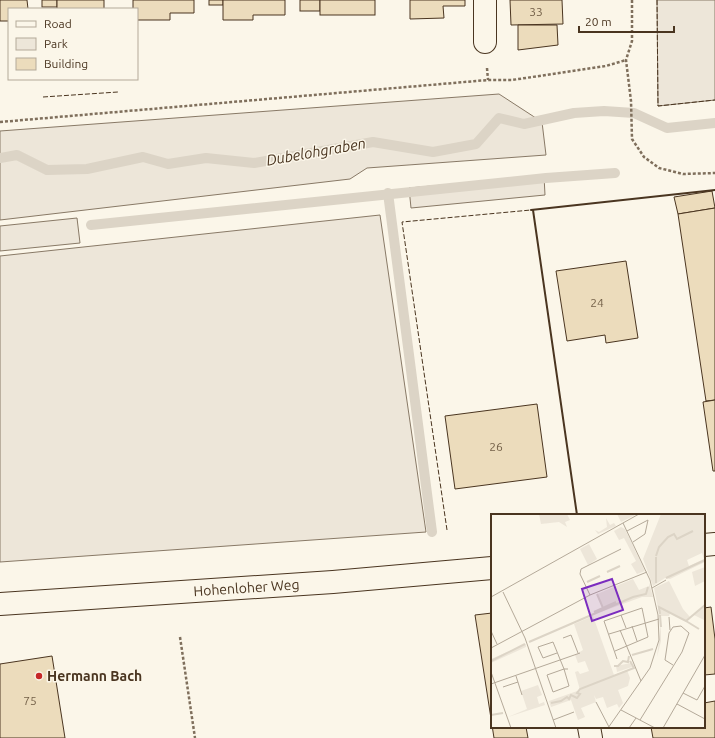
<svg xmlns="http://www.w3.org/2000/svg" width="715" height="738" font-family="Ubuntu,sans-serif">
	<rect width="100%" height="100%" fill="#fbf6e9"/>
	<g fill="#ede6d9" stroke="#887966">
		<polygon points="657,0 715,0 715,100 658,106"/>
		<polygon points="499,94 542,122 546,155 367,168 350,179 0,220 0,131"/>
		<polygon points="544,176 545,195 411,208 409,188"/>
		<polygon points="380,215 426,532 0,562 0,256"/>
		<polygon points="77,218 80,243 0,251 0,226"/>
	</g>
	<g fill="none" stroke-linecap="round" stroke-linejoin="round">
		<g stroke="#dcd4c6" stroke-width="10">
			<polyline points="0,158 17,155 47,170 87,169 143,157 168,164 206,158 254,163 373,142 433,152 476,144 499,118 524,124 574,113 604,111 634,113 667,128 715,123"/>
			<polyline points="388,193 432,532"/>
			<polyline points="91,225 546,178 615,173"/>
		</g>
	</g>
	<g fill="#ecdcbc" stroke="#4a3520">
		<polygon points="0,0 27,0 28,9 9,9 9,21 0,21"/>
		<rect x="42" y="0" width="15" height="7"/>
		<rect x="57" y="0" width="47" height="9"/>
		<polygon points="133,0 194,0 194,13 170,13 170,20 137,20 137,9 133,9"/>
		<rect x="209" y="0" width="14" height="5"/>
		<polygon points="223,0 285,0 285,15 253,15 253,20 223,20"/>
		<rect x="300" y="0" width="20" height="11"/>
		<rect x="320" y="0" width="55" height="15"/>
		<polygon points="410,0 465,0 465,6 443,6 444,18 410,19"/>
		<polygon points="510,0 562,0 563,24 511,25"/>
		<polygon points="518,25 557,25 558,45 518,50"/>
		<polygon points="712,191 715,208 678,214 674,197"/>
		<polygon points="715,208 715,400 706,401 678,214"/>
		<polygon points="626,261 638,338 606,343 605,335 567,341 556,271"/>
		<polygon points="715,400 715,471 713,471 703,402"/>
		<polygon points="537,404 547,477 455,489 445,416"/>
		<polygon points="711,607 715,639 715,674 704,675 704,608"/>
		<polygon points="492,613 492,727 526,727 528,738 494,738 475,615"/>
		<polygon points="52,656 65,738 0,738 0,664"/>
		<polygon points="715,701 715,738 653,738 651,727 704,727 704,703"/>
	</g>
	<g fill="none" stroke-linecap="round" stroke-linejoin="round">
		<g stroke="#4a3520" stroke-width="24">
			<g id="street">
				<polyline points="485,0 485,42"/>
				<polyline points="704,545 715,544"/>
				<path id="s1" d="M0,604l333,-22 159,-14"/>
				<polyline points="589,727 591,738"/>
			</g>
		</g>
		<g stroke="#7f6f5c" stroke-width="2.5" stroke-dasharray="3 2" stroke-linecap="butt">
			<polyline points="632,0 632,41 626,60 631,101 632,139 644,157 659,168 683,174 715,173"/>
			<polyline points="487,68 488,80"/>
			<polyline points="0,122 488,80 512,80 606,66 626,60"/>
			<polyline points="180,637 195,738"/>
		</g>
		<use href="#street" stroke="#fbf6e9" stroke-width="22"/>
		<g stroke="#4a3520" stroke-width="1" stroke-dasharray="5 2" stroke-linecap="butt">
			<polyline points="657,0 658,106 715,100"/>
			<polyline points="43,97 118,92"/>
			<polyline points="447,530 402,222 531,210"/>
		</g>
		<g stroke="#4a3520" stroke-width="2">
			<polyline points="531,210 715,190"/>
			<polyline points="533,210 577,515"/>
		</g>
	</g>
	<circle fill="#c62828" stroke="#fbf6e9" stroke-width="1.5" cx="39" cy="676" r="4"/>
	<g text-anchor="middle" stroke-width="3" stroke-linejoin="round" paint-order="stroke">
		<g font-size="12" fill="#725f47">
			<text x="536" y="16">33</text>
			<text x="597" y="307">24</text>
			<text x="496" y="451">26</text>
			<text x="30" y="705">75</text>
		</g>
		<g font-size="14" fill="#4a3520" stroke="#fbf6e9">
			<text dy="5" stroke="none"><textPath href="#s1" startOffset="247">Hohenloher Weg</textPath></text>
		</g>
		<g font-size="14" font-weight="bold" fill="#4a3520" stroke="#fbf6e9" text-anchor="start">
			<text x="47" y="681">Hermann Bach</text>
		</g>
		<g font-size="15" font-style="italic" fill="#4a3520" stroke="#fbf6e9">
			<text transform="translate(316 152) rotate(-10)" y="5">Dubelohgraben</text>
		</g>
	</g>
	<g transform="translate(491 514)">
		<rect width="214" height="214" fill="#fbf6e9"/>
		<path d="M48,0h28l3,6 -5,2 2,5 -8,-5 -18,2zM126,0h20l-16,8zM170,0h44v48l-35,17 -5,-1 -12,8 -10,-27zM211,39l2,6 -15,7 -2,-6zM115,4l4,7 4,-2 2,3 -18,8 -3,-4 4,2 8,-5zM130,13l4,2 20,42 -8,3 -6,-10 5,-3 -12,-23 -5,2 -5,-9zM98,30l8,15 -9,6 -8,-16zM214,53v14l-10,5 -3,-14zM142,65l6,11 10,-4v-3l4,14h-11l-44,16 18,-11 -13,5 -6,-13zM178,67l14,28 7,8 -4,4 -16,-8 -1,3h-8v25l-4,16 4,-34 -7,-35zM214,91l-1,15 -10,-5zM102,102l21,59 13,-5 3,8 -2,8 -10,4 5,13 -4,5 -2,-4 -10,4 -4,-11 -7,2 -2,-4 2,7 -15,6 4,9 -7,3 -7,-20 -20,7 -2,-6 31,-11 -5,-18 3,-1 2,3 9,-3 -4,-10 -7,2 -3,-8 8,-5 -9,-26zM35,130v3l-35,16v-4zM140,149l1,4 -15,5 -1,-6zM47,171l4,10 -5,2 2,7 5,-2 1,3 -37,12 19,-8 -6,-18z" fill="#ede6d9" fill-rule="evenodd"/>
		<path fill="none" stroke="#dcd4c6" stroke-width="2" d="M165,42l3,-9 9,-10 6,-3 3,5 16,-8M165,43v26M116,58l13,-6M175,64l39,-18M96,68l13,-6M106,80l6,14M103,98l22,-10M169,100l-1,-7 27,14 19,-16M169,101l1,12M195,107l13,8M38,128l104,-45 13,-3 2,-7M141,141l21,-6M0,147l34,-17M123,152h4l5,-5 5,1 1,-6M60,189l10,-2 6,-4 2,2 2,-4 6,3 3,-4 -3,-1 3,-4 54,-21 -4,-7M0,201l12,-2"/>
		<path fill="none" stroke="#b4a999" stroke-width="1" d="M136,17l21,-11 -3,14 -12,8M161,74l14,-8M12,78l22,46 31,90M99,81l57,-23M0,83l148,-83M130,101l5,13M178,103l1,13M141,112l5,15M129,116l21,51M0,117l6,13M118,120l50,-15M72,124l8,-3 7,18M0,134l99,-53 -10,-21 1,-5 40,-20M124,137l33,-14 -6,-29 -38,13 13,38M66,139l-14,5 -5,-11 15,-5 11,27 -17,6 6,17 16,-6 -5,-17h4M0,158l20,56M25,162l6,19M0,170l89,-31M12,173l15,-5M192,179l14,7 8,-14M105,188l13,25M186,190l28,15M130,196l34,18M62,206l21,-8M149,206l42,-68 7,-19 -8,-7 -8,1 -4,6 -4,27 8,5M117,214l42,-60 9,-28 -1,-25 -8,-35 -27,-57M138,214l7,-10M172,214l42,-73"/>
		<path fill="#7b2cbf" fill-opacity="0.15" stroke="#7b2cbf" stroke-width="2" d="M121,65l11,31 -31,11 -10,-32z"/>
		<rect width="214" height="214" fill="none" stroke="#4a3520" stroke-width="2"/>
	</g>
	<rect x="8" y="8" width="130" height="72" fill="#fbf6e9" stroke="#b4a999"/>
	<rect x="16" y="21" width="20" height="6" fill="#fbf6e9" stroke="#b4a999"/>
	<text x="44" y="28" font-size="12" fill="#4a3520">Road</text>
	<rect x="16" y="38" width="20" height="12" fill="#ede6d9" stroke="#b4a999"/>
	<text x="44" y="48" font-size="12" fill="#4a3520">Park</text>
	<rect x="16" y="58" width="20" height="12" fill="#ecdcbc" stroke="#b4a999"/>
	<text x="44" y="68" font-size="12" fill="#4a3520">Building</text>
	<path d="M579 26v6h95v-6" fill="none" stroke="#4a3520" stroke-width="2"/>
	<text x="585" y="26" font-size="12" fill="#4a3520" stroke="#fbf6e9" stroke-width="3" paint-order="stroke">20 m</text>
</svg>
